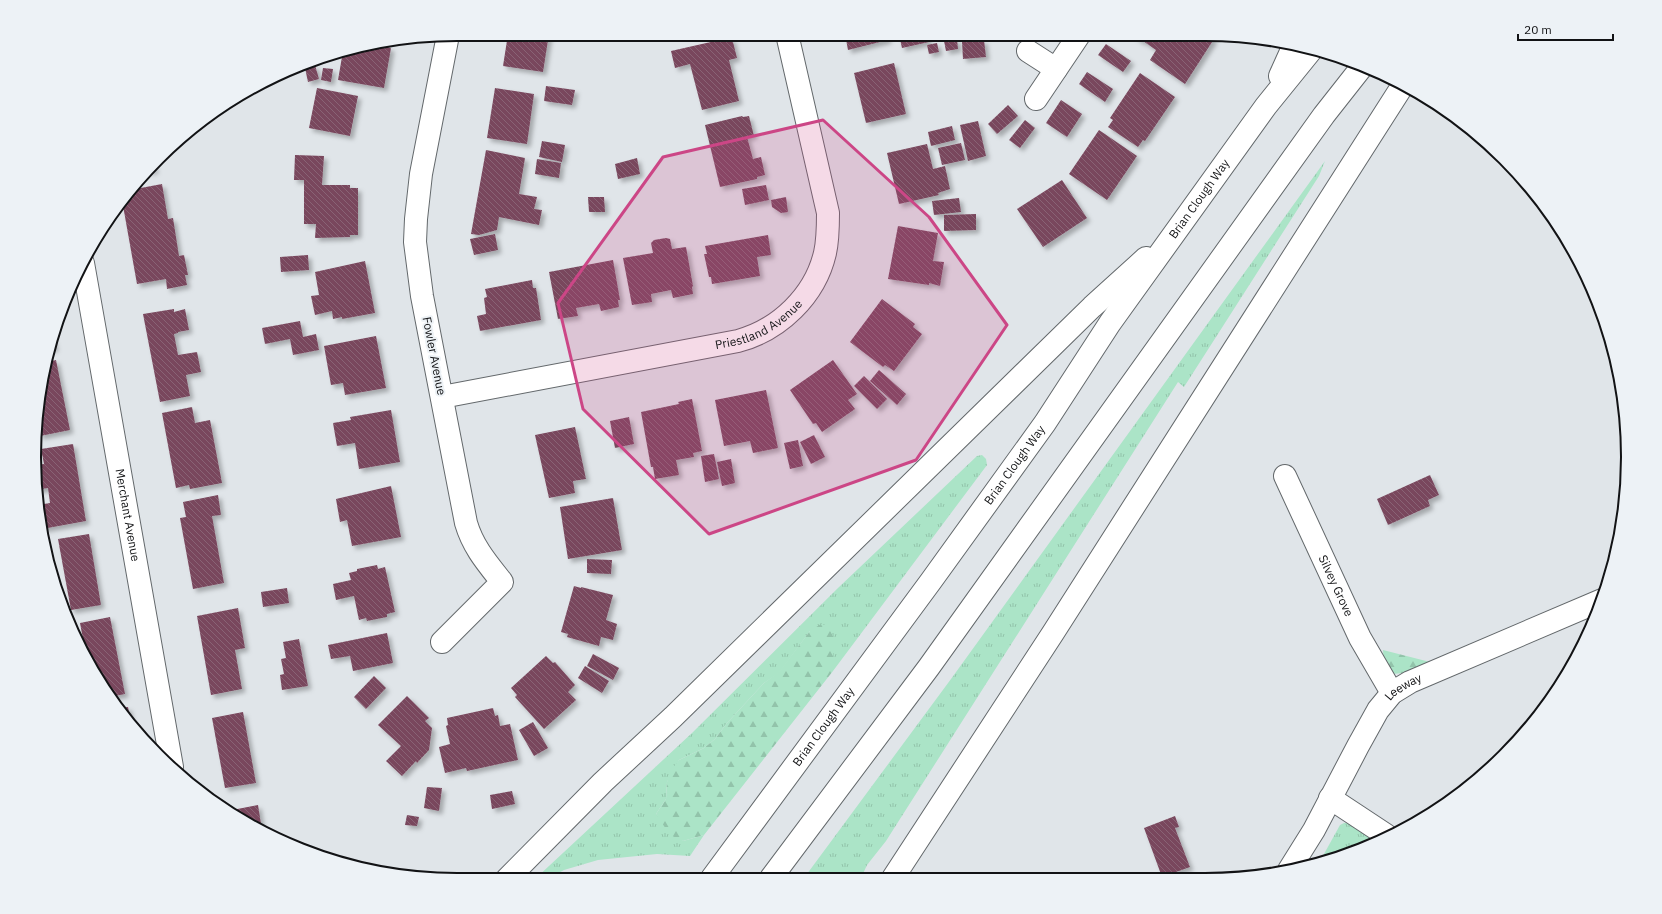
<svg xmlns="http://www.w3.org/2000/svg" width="1662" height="914" font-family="'IBM Plex Sans',sans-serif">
	<defs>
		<pattern id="grass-tufts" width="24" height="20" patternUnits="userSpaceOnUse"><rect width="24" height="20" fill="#abe4c7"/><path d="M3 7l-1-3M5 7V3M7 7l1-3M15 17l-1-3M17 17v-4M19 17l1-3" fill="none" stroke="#92c3aa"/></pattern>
		<pattern id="forest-firs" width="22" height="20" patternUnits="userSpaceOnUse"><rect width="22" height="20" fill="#abe4c7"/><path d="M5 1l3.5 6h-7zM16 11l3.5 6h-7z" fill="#92c3aa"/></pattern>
		<pattern id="building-back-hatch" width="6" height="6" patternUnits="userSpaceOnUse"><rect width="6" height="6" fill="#79475d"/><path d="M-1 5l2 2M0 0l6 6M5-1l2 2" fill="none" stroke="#896374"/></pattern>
		<filter id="shadow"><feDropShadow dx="3.5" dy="3.5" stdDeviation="2" flood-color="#0004"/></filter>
	</defs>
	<rect width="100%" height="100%" fill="#e0e5e9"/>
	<g fill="url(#grass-tufts)">
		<polygon points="1325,161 1319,176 1184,387 1178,382 886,841 867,865 861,878 804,878 951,679"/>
		<polygon points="982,455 986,459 987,465 833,671 833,636 810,631 779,673 764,683 727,723 715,739 704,748 679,760 667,782 666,799 656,814 683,841 704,835 690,856 657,854 598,860 564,870 547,879 535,879 692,733 838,588 977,456"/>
		<polygon points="1344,823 1349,823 1376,840 1347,855 1319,863 1340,825"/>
	</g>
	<g fill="url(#forest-firs)">
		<polygon points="821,624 828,626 833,636 833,671 704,835 683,841 670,835 656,814 666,799 667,782 671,770 679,760 704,748 715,739 727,723 764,683 779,672 810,631"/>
		<polygon points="1383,650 1430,662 1404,673 1392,674 1384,665"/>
	</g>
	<g fill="url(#building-back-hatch)" filter="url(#shadow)">
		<polygon points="508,34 549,34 543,72 503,66"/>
		<polygon points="845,34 887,34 888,40 848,50"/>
		<polygon points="899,35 927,35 929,42 902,48"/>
		<polygon points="1132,35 1147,35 1142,42"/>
		<polygon points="1148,35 1156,35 1163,40 1167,35 1208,35 1214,39 1185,84 1150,60 1156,50 1143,41"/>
		<polygon points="732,38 737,58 729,60 739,101 702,110 690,64 675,68 671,51 724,39 724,40"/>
		<polygon points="957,39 958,49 946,51 944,41"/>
		<polygon points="984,40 986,57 963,59 962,42"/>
		<polygon points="384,41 383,46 391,48 384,88 338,80 343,51"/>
		<polygon points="937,43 939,52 929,54 927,45"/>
		<polygon points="1106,44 1131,61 1123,72 1098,55"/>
		<polygon points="894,63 906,114 866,123 854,73"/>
		<polygon points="315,65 319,79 308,82 305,68"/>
		<polygon points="323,68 333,69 331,82 321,80"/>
		<polygon points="1087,72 1113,89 1105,102 1079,84"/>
		<polygon points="1140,73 1175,97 1145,141 1143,140 1138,147 1108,127 1113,120 1110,118"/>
		<polygon points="546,86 575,90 572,105 544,101"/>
		<polygon points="317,88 358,96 350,136 309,128"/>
		<polygon points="495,88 534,94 527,144 487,138"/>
		<polygon points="1061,100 1082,114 1067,137 1046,123"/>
		<polygon points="1008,105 1018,116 997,134 988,124"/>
		<polygon points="742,116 743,117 749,116 754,136 747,137 753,159 761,157 765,175 757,177 757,179 720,187 705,125"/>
		<polygon points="1025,120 1035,128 1020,148 1009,140"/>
		<polygon points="978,121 986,156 968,161 960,125"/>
		<polygon points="952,126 955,140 931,146 928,132"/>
		<polygon points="1099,130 1137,156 1107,200 1069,174"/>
		<polygon points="542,141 565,145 562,162 539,157"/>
		<polygon points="961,143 965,160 942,165 938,148"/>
		<polygon points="927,144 933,169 945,166 950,189 938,193 939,195 899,204 887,153"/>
		<polygon points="486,150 525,158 519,194 537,197 534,209 542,210 539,225 499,217 497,230 479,235 471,234"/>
		<polygon points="295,155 324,156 322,185 350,185 350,188 358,188 358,235 350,235 350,237 315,238 316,224 304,224 304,180 294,180"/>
		<polygon points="637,158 640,174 618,179 615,164"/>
		<polygon points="537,159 561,163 559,178 535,174"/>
		<polygon points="154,164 155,170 146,172"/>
		<polygon points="1062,180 1087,218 1043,247 1017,209"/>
		<polygon points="162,184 168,219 173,218 179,256 184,255 188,275 185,275 187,285 167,289 166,279 137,284 122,200 130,190"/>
		<polygon points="766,185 769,200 745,205 742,189"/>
		<polygon points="588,197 604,197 605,212 589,212"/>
		<polygon points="786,197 788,212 781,213 772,207 771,200"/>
		<polygon points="959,198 961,212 934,215 932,201"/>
		<polygon points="976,214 976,230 944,231 944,215"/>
		<polygon points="898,226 938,233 933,261 944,262 940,286 929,283 929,285 888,279"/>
		<polygon points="495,234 498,250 474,255 470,239"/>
		<polygon points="768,235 771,255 757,257 760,276 712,284 711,277 709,277 704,254 707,254 705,246"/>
		<polygon points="666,238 670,239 672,249 686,247 693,286 692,287 693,294 673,298 671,290 651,294 652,302 632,305 623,258 653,253 651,243 654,240"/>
		<polygon points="308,255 309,270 281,272 280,257"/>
		<polygon points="613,260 620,300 618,300 619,307 601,311 599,304 576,308 578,316 558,319 549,272"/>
		<polygon points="365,261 375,313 342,319 342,317 333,319 332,311 315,315 311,296 319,295 315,272"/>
		<polygon points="532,280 533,288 536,288 541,320 480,331 477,316 486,314 484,298 487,297 485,289"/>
		<polygon points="882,299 915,324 913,327 922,334 894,371 885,365 883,367 850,342"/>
		<polygon points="174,309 174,312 185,309 189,330 178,332 178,333 174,334 178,355 197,352 201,372 186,375 190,396 160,402 143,314"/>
		<polygon points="300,321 303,337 316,334 319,350 293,355 290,339 265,344 262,328"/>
		<polygon points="52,336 55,348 48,349 48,348"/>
		<polygon points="376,336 386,388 345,395 343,383 331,385 324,346"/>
		<polygon points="56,360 70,430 40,436 38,430 35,431 35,429 46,362"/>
		<polygon points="833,360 857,394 848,400 855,409 822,432 816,423 813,424 790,390"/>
		<polygon points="879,370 906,394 897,405 870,381"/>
		<polygon points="864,376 887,399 877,409 854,386"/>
		<polygon points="766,390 778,448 753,453 750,441 724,446 715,400"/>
		<polygon points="692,399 702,451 693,453 694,457 676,460 679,475 655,479 653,467 651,467 641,412 679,404 678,402"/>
		<polygon points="192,407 195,423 210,420 222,483 190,489 189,485 176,488 162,413"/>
		<polygon points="391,410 400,462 359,469 355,443 337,446 333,423 351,420 350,417"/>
		<polygon points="629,417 634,444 615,448 610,421"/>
		<polygon points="575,427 586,479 573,481 575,493 549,498 535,435"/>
		<polygon points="814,435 825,457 811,464 800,442"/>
		<polygon points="798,440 803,466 790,469 784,443"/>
		<polygon points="73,444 86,521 42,529 38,505 50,503 48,488 36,490 35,465 44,464 41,449"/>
		<polygon points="714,454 719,479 705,482 701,456"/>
		<polygon points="731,459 735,483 722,486 717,462"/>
		<polygon points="1430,475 1439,495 1428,500 1430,506 1388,525 1377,499"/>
		<polygon points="391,486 401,537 352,546 347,520 340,522 336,499"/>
		<polygon points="218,495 221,515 212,516 224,583 193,589 180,518 186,517 183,502"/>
		<polygon points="613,498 622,550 568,559 560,507"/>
		<polygon points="89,534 101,605 71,610 58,539"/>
		<polygon points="587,559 612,560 611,574 587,573"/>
		<polygon points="377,565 378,569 385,567 395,612 387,614 387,617 367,621 366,618 359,620 354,596 336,600 333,584 351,580 349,573 357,571 357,569"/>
		<polygon points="574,586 581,588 581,587 613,595 606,620 617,624 613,640 601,637 599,646 567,637 568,634 561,632"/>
		<polygon points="287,588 289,603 263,607 261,592"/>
		<polygon points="238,608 245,648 235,650 242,689 211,695 197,616"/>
		<polygon points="110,617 125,694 109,697 86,655 80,623"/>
		<polygon points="387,633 393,663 353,671 350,656 331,659 328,645"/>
		<polygon points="299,639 308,686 282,690 280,675 284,674 281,659 286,658 283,642"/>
		<polygon points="593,654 619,668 613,680 587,666"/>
		<polygon points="546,656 553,663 555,662 575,685 568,692 576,700 544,729 515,697 517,695 511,688"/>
		<polygon points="585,666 609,681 602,693 578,678"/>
		<polygon points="374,676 386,688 366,709 354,697"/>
		<polygon points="407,696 429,718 425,721 432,728 429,750 417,763 416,761 402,776 386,761 401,746 378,725"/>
		<polygon points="128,707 132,726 118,708"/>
		<polygon points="493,708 495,716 498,715 500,726 510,724 518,760 467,771 466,768 445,773 439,747 450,744 446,726 448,725 447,718"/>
		<polygon points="243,712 256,783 225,788 212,718"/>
		<polygon points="533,722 548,748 534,756 519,730"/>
		<polygon points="427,787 442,788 439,811 424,808"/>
		<polygon points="512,791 515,804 492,809 490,795"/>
		<polygon points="258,805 262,830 246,823 227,811"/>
		<polygon points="407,815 419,817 417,826 405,825"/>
		<polygon points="1175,816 1179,827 1175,828 1190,867 1162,877 1144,828"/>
	</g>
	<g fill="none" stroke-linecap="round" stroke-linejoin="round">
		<g stroke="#63686b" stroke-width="24">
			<g id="minor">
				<polyline points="1028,51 1056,69"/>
				<polyline points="1036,99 1079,35"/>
				<path id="s1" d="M83,263l89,504"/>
				<path id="s2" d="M442,397l296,-56c41,-11 77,-45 87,-88 3,-13 3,-27 3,-40l-41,-179"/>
				<path id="s3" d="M1285,476l75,162 32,55"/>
				<path d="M442,642l60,-60c-15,-19 -29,-35 -36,-59l-44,-227 -7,-54 1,-23 5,-45 27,-139"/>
				<polyline points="1330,798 1386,835"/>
				<path id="s4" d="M1289,870l25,-40 44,-84 20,-36 14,-17 18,-11 192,-82"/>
			</g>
		</g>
		<g stroke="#63686b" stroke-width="24">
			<g id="highway">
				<polyline points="1280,76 1294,45"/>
				<path id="s5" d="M712,878l219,-297 114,-158 65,-100 156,-217 47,-58"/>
				<polyline points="771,878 929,667 1324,115 1361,68"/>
				<polyline points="893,878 1053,633 1403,85"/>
				<polyline points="507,879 603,782 673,717 1092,307 1146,258"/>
			</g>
		</g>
		<use href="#minor" stroke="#fff" stroke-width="22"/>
		<use href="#highway" stroke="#fff" stroke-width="22"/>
	</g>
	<path fill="#cc4686" fill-opacity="0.2" stroke="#cc4686" stroke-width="3" stroke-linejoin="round" d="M823,120l106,97 78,108 -91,135 -207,74 -126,-125 -25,-106 105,-146z"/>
	<g text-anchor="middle" stroke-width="4" stroke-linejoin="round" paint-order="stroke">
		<g font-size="12" fill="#121315" stroke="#edf2f6">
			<text dy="4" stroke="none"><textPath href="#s5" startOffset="836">Brian Clough Way</textPath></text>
			<text dy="4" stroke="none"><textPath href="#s2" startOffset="327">Priestland Avenue</textPath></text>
			<text transform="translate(434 356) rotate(79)" y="4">Fowler Avenue</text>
			<text dy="4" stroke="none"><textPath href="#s5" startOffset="512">Brian Clough Way</textPath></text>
			<text dy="4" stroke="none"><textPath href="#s1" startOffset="256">Merchant Avenue</textPath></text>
			<text dy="4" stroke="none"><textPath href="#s3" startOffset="121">Silvey Grove</textPath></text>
			<text dy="4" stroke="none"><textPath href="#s4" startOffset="218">Leeway</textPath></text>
			<text dy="4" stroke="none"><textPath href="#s5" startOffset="188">Brian Clough Way</textPath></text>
		</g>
	</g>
	<path d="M0 0H1662V914H0ZM457 41H1205A416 416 0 0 1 1621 457V457A416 416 0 0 1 1205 873H457A416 416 0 0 1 41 457V457A416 416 0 0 1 457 41Z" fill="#edf2f6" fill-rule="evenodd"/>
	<path fill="none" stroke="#121315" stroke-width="2" d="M457 41H1205A416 416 0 0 1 1621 457V457A416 416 0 0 1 1205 873H457A416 416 0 0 1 41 457V457A416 416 0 0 1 457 41Z"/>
	<path d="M1518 34v6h95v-6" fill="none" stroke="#121315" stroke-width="2"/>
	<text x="1524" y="34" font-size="12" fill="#121315" stroke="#edf2f6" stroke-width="3" paint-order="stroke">20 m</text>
</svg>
